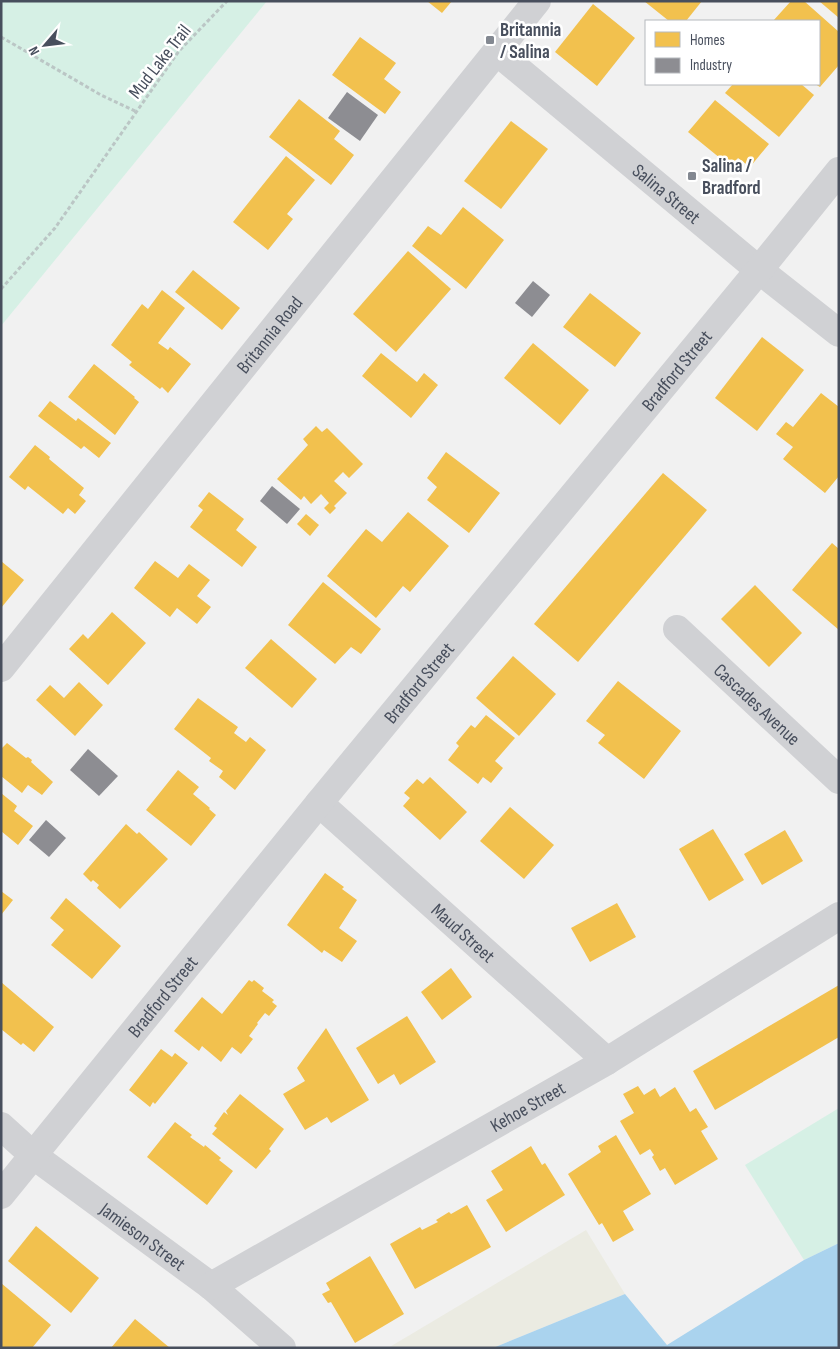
<svg xmlns="http://www.w3.org/2000/svg" width="840" height="1349" font-family="'Sofia Sans Condensed',sans-serif">
	<rect width="100%" height="100%" fill="#f1f1f1"/>
	<g fill="#d6f0e5">
		<polygon points="1,1 267,1 1,326"/>
		<polygon points="839,1108 839,1243 804,1260 745,1165"/>
	</g>
	<polygon fill="#ebebe2" points="586,1230 625,1294 493,1348 388,1348"/>
	<polygon fill="#aad3ee" points="839,1243 839,1348 493,1348 625,1294 667,1345 804,1260"/>
	<g fill="#f2c14e">
		<polygon points="427,1 452,1 442,13"/>
		<polygon points="644,1 702,1 686,21 669,21"/>
		<polygon points="791,1 804,1 839,32 839,65 820,87 815,84 819,84 819,21 773,21"/>
		<polygon points="819,1 839,1 839,18"/>
		<polygon points="593,4 635,38 597,86 555,52"/>
		<polygon points="360,37 396,63 384,79 401,92 385,114 332,75"/>
		<polygon points="733,84 801,84 814,95 779,137 725,93"/>
		<polygon points="299,99 340,131 334,139 354,155 331,185 269,137"/>
		<polygon points="715,100 769,144 750,167 738,158 731,167 688,132"/>
		<polygon points="511,121 548,149 501,209 464,181"/>
		<polygon points="286,156 315,180 287,214 293,219 268,250 233,222"/>
		<polygon points="463,207 504,240 466,289 412,246 428,226 441,235"/>
		<polygon points="408,251 451,289 396,352 353,314"/>
		<polygon points="193,270 240,308 222,330 175,292"/>
		<polygon points="162,290 185,308 158,343 168,350 170,347 191,364 168,393 162,387 160,389 129,365 132,362 111,345 142,304 148,309"/>
		<polygon points="590,293 641,333 615,367 563,327"/>
		<polygon points="762,337 804,370 757,431 715,398"/>
		<polygon points="533,343 589,390 560,425 504,378"/>
		<polygon points="381,353 417,382 424,373 438,385 411,418 362,376"/>
		<polygon points="94,364 135,397 134,398 139,402 115,435 68,397"/>
		<polygon points="821,393 839,407 839,476 825,493 783,459 793,447 776,434 786,422 793,427"/>
		<polygon points="50,401 76,421 78,418 111,443 99,458 84,446 81,449 38,416"/>
		<polygon points="316,426 322,432 327,428 363,464 349,478 343,472 334,481 347,493 334,506 336,508 330,514 324,508 329,503 321,494 311,504 304,496 301,500 277,479 308,445 303,439"/>
		<polygon points="35,445 50,457 49,459 84,488 79,495 86,501 75,514 68,508 63,514 28,486 25,490 9,477"/>
		<polygon points="446,452 500,493 469,533 427,500 437,487 427,478"/>
		<polygon points="663,473 707,510 578,662 534,624"/>
		<polygon points="209,492 244,519 236,530 257,547 242,567 190,527 203,510 198,506"/>
		<polygon points="408,512 449,546 410,592 403,586 376,618 327,576 366,529 382,542"/>
		<polygon points="306,514 319,525 310,536 297,524"/>
		<polygon points="832,543 839,549 839,630 792,590"/>
		<polygon points="1,561 24,580 1,608"/>
		<polygon points="155,561 178,578 189,564 210,580 197,596 211,607 197,624 177,608 170,617 134,588"/>
		<polygon points="323,582 381,629 361,654 351,647 335,664 288,625"/>
		<polygon points="755,585 802,633 769,667 721,619"/>
		<polygon points="112,612 146,643 108,685 69,649 83,634 88,639"/>
		<polygon points="271,639 317,679 292,708 245,668"/>
		<polygon points="513,656 556,694 519,736 476,698"/>
		<polygon points="618,681 681,731 644,779 598,743 605,735 586,721"/>
		<polygon points="79,682 103,705 75,736 36,700 50,685 64,698"/>
		<polygon points="198,698 238,727 234,733 246,742 250,737 266,750 235,790 219,777 223,771 209,761 211,758 174,729"/>
		<polygon points="486,715 515,738 495,761 503,768 491,783 483,777 478,784 448,760 459,746 456,743 471,725 475,728"/>
		<polygon points="7,743 26,758 28,757 32,760 31,762 53,782 42,795 28,785 22,793 1,776 1,749"/>
		<polygon points="178,770 199,787 193,794 210,808 209,809 216,815 191,846 146,810"/>
		<polygon points="430,777 467,812 440,840 403,806 410,798 404,793 417,779 423,784"/>
		<polygon points="1,793 17,806 14,811 33,826 18,845 1,831"/>
		<polygon points="510,807 554,845 524,879 480,841"/>
		<polygon points="126,824 137,834 139,832 168,859 120,909 97,888 99,885 93,880 91,882 83,874"/>
		<polygon points="713,829 744,880 709,901 679,849"/>
		<polygon points="785,830 803,861 762,885 744,854"/>
		<polygon points="325,873 344,887 342,889 357,900 339,928 357,941 342,962 324,950 322,953 287,925"/>
		<polygon points="1,891 13,900 1,915"/>
		<polygon points="66,898 121,946 92,979 51,945 64,930 50,918"/>
		<polygon points="617,903 636,937 590,962 571,928"/>
		<polygon points="451,968 472,997 442,1020 421,992"/>
		<polygon points="249,980 252,982 254,980 264,988 262,991 274,1000 272,1002 277,1006 269,1016 265,1013 257,1023 258,1024 249,1036 253,1039 241,1054 232,1047 221,1062 202,1046 199,1051 174,1031 202,997 222,1014"/>
		<polygon points="1,982 54,1027 34,1052 23,1043 21,1045 1,1029"/>
		<polygon points="839,985 839,1037 715,1110 693,1071"/>
		<polygon points="407,1016 436,1062 400,1085 394,1074 378,1084 356,1048"/>
		<polygon points="326,1028 369,1100 331,1123 327,1117 305,1130 283,1094 305,1081 297,1068"/>
		<polygon points="161,1049 172,1057 175,1053 188,1063 155,1104 153,1102 150,1107 129,1090"/>
		<polygon points="638,1086 644,1095 655,1088 660,1097 675,1087 690,1112 696,1108 708,1127 701,1131 718,1159 675,1185 665,1168 660,1171 652,1157 654,1155 650,1149 640,1155 620,1121 634,1113 623,1094"/>
		<polygon points="240,1094 284,1129 269,1149 271,1151 256,1169 212,1134 217,1128 214,1126 224,1112 228,1115 226,1111"/>
		<polygon points="175,1122 192,1135 190,1137 204,1147 205,1145 221,1158 219,1160 233,1171 207,1205 147,1157"/>
		<polygon points="616,1135 651,1194 623,1211 634,1230 613,1242 602,1223 599,1225 568,1174 601,1152 598,1146"/>
		<polygon points="531,1146 542,1165 545,1163 565,1195 506,1232 486,1200 503,1190 491,1171"/>
		<polygon points="467,1205 491,1247 415,1289 390,1244 420,1227 422,1230 438,1222 436,1220 449,1212 451,1214"/>
		<polygon points="36,1226 99,1278 71,1313 8,1261"/>
		<polygon points="370,1256 404,1314 355,1343 331,1302 328,1303 322,1294 330,1290 326,1283"/>
		<polygon points="1,1283 51,1325 32,1348 1,1347"/>
		<polygon points="135,1319 170,1348 111,1348"/>
	</g>
	<g fill="#8d8d92">
		<polygon points="347,92 378,115 360,141 328,118"/>
		<polygon points="533,281 550,295 532,317 515,303"/>
		<polygon points="272,486 300,509 287,524 260,501"/>
		<polygon points="88,749 118,776 99,796 70,770"/>
		<polygon points="46,820 66,838 49,857 29,840"/>
	</g>
	<g fill="none" stroke-linecap="round" stroke-linejoin="round">
		<g stroke="#bbc6c5" stroke-width="3" stroke-dasharray="4 2.5" stroke-linecap="butt">
			<polyline points="1,37 101,95 137,112"/>
			<polyline points="1,289 55,228 179,51 227,1"/>
		</g>
		<g stroke="#d0d1d4" stroke-width="28">
			<path id="s1" d="M497,52l262,218 80,63"/>
			<path id="s2" d="M677,629l162,151"/>
			<path id="s3" d="M1,668l536,-667"/>
			<path id="s4" d="M319,803l288,258"/>
			<path id="s5" d="M1,1126l33,30 177,130 71,62"/>
			<path id="s6" d="M1,1195l318,-392 440,-533 80,-99"/>
			<path id="s7" d="M211,1286l396,-225 232,-145"/>
		</g>
	</g>
	<g fill="#838891" stroke="#fff" stroke-width="2">
		<rect x="485" y="35" width="10" height="10" rx="2.5"/>
		<rect x="687" y="171" width="10" height="10" rx="2.5"/>
	</g>
	<g text-anchor="middle" stroke-width="5" stroke-linejoin="round" paint-order="stroke">
		<g font-size="19" font-weight="bold" fill="#484f5d" stroke="#fff" text-anchor="start">
			<text x="500" y="36">Britannia<tspan x="500" dy="22">/ Salina</tspan></text>
			<text x="702" y="172">Salina /<tspan x="702" dy="22">Bradford</tspan></text>
		</g>
		<g font-size="19" fill="#484f5d" stroke="#fff">
			<text transform="translate(159 61) rotate(-52)" y="7">Mud Lake Trail</text>
			<text dy="7" stroke="none"><textPath href="#s1" startOffset="221">Salina Street</textPath></text>
			<text dy="7" stroke="none"><textPath href="#s3" startOffset="428">Britannia Road</textPath></text>
			<text dy="7" stroke="none"><textPath href="#s6" startOffset="1066">Bradford Street</textPath></text>
			<text dy="7" stroke="none"><textPath href="#s6" startOffset="661">Bradford Street</textPath></text>
			<text dy="7" stroke="none"><textPath href="#s2" startOffset="110">Cascades Avenue</textPath></text>
			<text dy="7" stroke="none"><textPath href="#s4" startOffset="194">Maud Street</textPath></text>
			<text dy="7" stroke="none"><textPath href="#s6" startOffset="256">Bradford Street</textPath></text>
			<text dy="7" stroke="none"><textPath href="#s7" startOffset="364">Kehoe Street</textPath></text>
			<text dy="7" stroke="none"><textPath href="#s5" startOffset="180">Jamieson Street</textPath></text>
		</g>
	</g>
	<rect width="840" height="1349" fill="none" stroke="#484f5d" stroke-width="5"/>
	<rect x="645" y="20" width="175" height="65" fill="#ffffff" stroke="#b6b9be"/>
	<rect x="655" y="32" width="25" height="15" fill="#f2c14e" stroke="#b6b9be"/>
	<text x="690" y="45" font-size="15" fill="#484f5d">Homes</text>
	<rect x="655" y="58" width="25" height="15" fill="#8d8d92" stroke="#b6b9be"/>
	<text x="690" y="70" font-size="15" fill="#484f5d">Industry</text>
	<g transform="translate(45 45) rotate(242)" stroke="#ffffff" stroke-width="4" paint-order="stroke">
	<path d="M0-4L9 19L0 12L-9 19Z" fill="#484f5d"/>
	<text y="-8" font-size="14" font-weight="bold" text-anchor="middle" fill="#484f5d">N</text>
	</g>
</svg>
